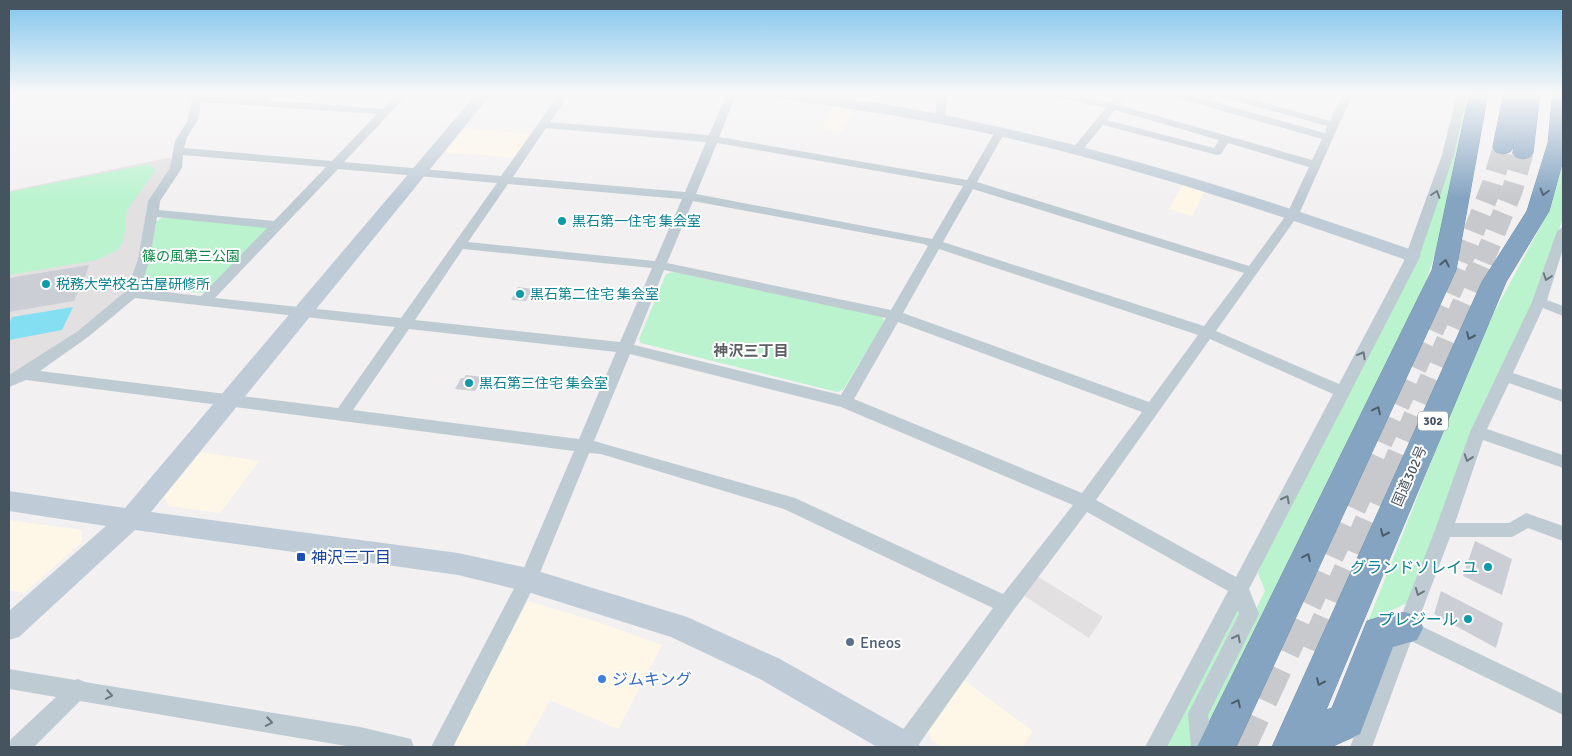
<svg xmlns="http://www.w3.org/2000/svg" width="1572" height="756" font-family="Signika,'Noto Sans JP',sans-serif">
	<rect width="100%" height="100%" fill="#f2f0f0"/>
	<g fill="#fef7e8">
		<polygon points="834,106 854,109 841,132 822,129"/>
		<polygon points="465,128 533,134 516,158 445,152"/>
		<polygon points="1183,184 1205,191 1192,216 1169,209"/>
		<polygon points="201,452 259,461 220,513 168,506 164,497"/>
		<polygon points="9,520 82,530 82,542 24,593 9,590"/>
		<polygon points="528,601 592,620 662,645 618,729 550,700 524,747 457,747 454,738"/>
		<polygon points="962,679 1033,731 1023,747 942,747 931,740 928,729"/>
	</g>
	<g fill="#e3e0e2">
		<polygon points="167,158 172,159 170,170 148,201 138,260 122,295 100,316 33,363 9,378 9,191"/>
		<polygon points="1037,576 1103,617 1089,638 1023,595"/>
	</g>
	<g fill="#bbf3cf">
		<polygon points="1466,93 1472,93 1436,252 1422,292 1210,723 1207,723 1204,712 1265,591 1258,573 1267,547 1380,331 1462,111"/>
		<polygon points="1563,161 1563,218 1538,290 1437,528 1408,603 1385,613 1380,620 1366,627 1461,386 1491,318 1542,224"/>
		<polygon points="149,164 156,170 127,210 124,239 118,250 97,260 9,275 9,192"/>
		<path d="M165,216l101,11 2,3 -60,61 -7,2 -60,-6 -1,-3c9,-21 14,-39 15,-62z"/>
		<polygon points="673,272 881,316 885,321 843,390 837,392 641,343 639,339 666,274"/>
		<polygon points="1237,609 1243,610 1190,725 1193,747 1165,747"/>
	</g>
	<polygon fill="#85dff3" points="73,307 62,330 9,340 9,324 12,317"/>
	<g fill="#cbcfd5">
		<polygon points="89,265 81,289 79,289 74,301 9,312 9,278"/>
		<polygon points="518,287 533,289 526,301 511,300"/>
		<polygon points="466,375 483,377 475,391 455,389 461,378 464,378"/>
		<polygon points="1475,541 1512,559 1502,595 1463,576"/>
		<polygon points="1441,591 1503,623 1496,648 1434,614"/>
	</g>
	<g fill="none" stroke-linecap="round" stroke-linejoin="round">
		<g stroke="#c7c9cc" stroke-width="21" stroke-dasharray="21 11" stroke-linecap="butt">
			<polyline points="1462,262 1492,185 1503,148"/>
			<polyline points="1483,262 1512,191 1523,153"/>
		</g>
		<g stroke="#c7c9cc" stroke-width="27" stroke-dasharray="27 14" stroke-linecap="butt">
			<polyline points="1362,479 1462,261"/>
			<polyline points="1390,479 1484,261"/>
		</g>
		<g stroke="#c7c9cc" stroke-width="35" stroke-dasharray="35 18" stroke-linecap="butt">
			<polyline points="1316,652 1391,478"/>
			<polyline points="1238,747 1362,478"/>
		</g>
		<g stroke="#6f8fae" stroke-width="1">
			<g id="highway">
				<polygon points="1470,93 1488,93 1456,270 1236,747 1197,747 1432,270"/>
				<polygon points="1504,93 1540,93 1533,153 1530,157 1523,159 1516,157 1513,153 1516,128 1513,148 1510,152 1503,154 1496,152 1493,148"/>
				<polygon points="1553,93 1563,93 1563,160 1549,211 1506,282 1326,710 1332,708 1367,621 1380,617 1405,612 1417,616 1423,628 1417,640 1393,647 1360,734 1331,747 1272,747 1482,282 1527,211 1548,143"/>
			</g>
		</g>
		<g fill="#bfcbd3" fill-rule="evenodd">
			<path d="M184,93h11l5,3 56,3 7,-6h11l-7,7 116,9 15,-16h11l-65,69 157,14 59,-83h10l-20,29 159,13 18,-42h10l-18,44 248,43 28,-48 5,-3 5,3 -28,50 272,84 38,-52 22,-47 -81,-24 -7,11 -4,1 -114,-30 -22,27h-8l-2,-2 2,-2 33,-40 -58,-12 -5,-3h20l47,9 8,-9h10l-9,12 193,55 10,-21 -156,-44 -1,-2h16l144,40 2,-7 -112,-31 -1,-2h16l100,28 13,-28h10l-54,121 -83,117 123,53 64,-121 39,-108 15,-62h10l-13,62 -37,108 -168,326 10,25 -51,101 5,32h-22l-3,-33 51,-100 -1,-4 -71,137h-22l83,-156 -141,-79 -74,99 -96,136h-24l3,-8 97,-131 -209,-99 -183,-55 -12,-1 -52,127 -84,167h-22l89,-170 54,-126 -548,-71 -17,7v-12l69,-44 48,-40 12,-32 10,-58 22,-33 5,-27 12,-19 5,-22zM201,102l176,12 -45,47 -148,-13 3,-11 11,-17zM1115,110l104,30 -5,8 -107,-28zM546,128l160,14 -21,50 -172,-15zM717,143l246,43 -31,53 -236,-45zM183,155l143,12 -52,54 -115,-11 1,-9 22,-33zM338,169l159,14 -96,135 -186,-20zM508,184l174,15 -27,62 -187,-19zM973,189l271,84 -40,53 -261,-84zM693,201l231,43 4,2 -37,64 -224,-47zM157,217l110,11 -66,68 -61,-7 10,-30zM463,249l189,19 -32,74 -205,-22zM939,249l259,86 -49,67 -246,-89zM664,270l222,48 -45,77 -207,-50zM135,298l260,29 -57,81 -298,-37 48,-34zM898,322l244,90 -60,81 -228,-94zM409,329l207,23 -37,87 -226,-29zM1210,339l123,55 -97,183 -140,-77zM630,354l211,53 232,98 -70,89 -208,-96 -201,-57z"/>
			<polygon points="937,93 947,93 945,119 940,122 935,119"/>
			<polygon points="1563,227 1563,249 1547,300 1563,306 1563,316 1543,308 1513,373 1563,390 1563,402 1509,383 1487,429 1563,455 1563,468 1483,440 1455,523 1509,523 1526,513 1563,526 1563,541 1528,528 1512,537 1450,537 1417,624 1563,694 1563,715 1411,641 1372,747 1350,747 1435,530 1470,432 1532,302 1557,231"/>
			<polygon points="9,669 75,680 78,679 85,682 360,727 411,739 414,747 352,747 80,701 34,747 9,747 11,739 56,697 9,689"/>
		</g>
		<g fill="#bfccd8" fill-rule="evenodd">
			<polygon points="477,93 492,93 151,512 458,553 528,568 687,617 780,659 916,736 920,747 877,747 760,679 671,637 528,592 458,575 135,530 19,637 9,640 9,611 106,526 9,511 9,491 125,508"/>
			<path d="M758,93c78,0 156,15 232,32 146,32 287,78 428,127l3,4 -3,4 -6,2 -6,-2c-143,-51 -287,-99 -435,-130 -68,-14 -137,-24 -206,-33l-5,-1z"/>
		</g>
		<use href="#highway" fill="#84a4c2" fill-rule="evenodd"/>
	</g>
	<defs><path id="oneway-chevron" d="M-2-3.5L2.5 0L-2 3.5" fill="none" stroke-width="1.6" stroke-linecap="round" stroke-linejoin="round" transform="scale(1.25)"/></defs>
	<g stroke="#4c5c69">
		<use href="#oneway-chevron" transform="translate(1544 192) rotate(106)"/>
		<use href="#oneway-chevron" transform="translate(1445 263) rotate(-78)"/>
		<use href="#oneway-chevron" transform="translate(1470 336) rotate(114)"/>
		<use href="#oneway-chevron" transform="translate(1377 410) rotate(-64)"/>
		<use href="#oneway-chevron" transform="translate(1384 533) rotate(114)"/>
		<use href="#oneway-chevron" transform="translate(1307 557) rotate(-64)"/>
		<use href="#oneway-chevron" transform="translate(1320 682) rotate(114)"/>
		<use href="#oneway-chevron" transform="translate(1237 703) rotate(-64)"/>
	</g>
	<g stroke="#6a7882">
		<use href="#oneway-chevron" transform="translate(1436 194) rotate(-72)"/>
		<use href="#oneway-chevron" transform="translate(1547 277) rotate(109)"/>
		<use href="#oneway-chevron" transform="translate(1362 355) rotate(-62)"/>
		<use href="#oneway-chevron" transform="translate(1468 458) rotate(109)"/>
		<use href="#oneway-chevron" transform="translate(1286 499) rotate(-63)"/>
		<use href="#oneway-chevron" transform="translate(1419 592) rotate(112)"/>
		<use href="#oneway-chevron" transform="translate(1237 638) rotate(-63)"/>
		<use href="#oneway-chevron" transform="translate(109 695) rotate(10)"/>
		<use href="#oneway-chevron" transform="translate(269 722) rotate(10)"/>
	</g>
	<linearGradient id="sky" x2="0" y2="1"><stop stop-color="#80c5ec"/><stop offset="0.47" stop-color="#f9f8f8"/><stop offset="1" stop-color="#f9f8f8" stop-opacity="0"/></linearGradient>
	<rect width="1572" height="199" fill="url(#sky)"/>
	<g fill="#0f9aa8" stroke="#fff" stroke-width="2">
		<circle cx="562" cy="221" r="5"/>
		<circle cx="46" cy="284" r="5"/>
		<circle cx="520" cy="294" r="5"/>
		<circle cx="469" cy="383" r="5"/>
		<circle cx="1488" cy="567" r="5"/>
		<circle cx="1468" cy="619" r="5"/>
	</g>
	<rect fill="#1a4fb4" stroke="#fff" stroke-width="2" x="296" y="552" width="10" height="10" rx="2.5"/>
	<circle fill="#5c6f8a" stroke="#fff" stroke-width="2" cx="850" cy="642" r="5"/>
	<circle fill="#3f7fe0" stroke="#fff" stroke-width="2" cx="602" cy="679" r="5"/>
	<g text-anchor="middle" stroke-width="4" stroke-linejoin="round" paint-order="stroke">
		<rect fill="#fff" stroke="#7e878f" stroke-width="1" x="1418" y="411.5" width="30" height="19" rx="4"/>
		<g font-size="12" font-weight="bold" fill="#46545f">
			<text x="1433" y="425">302</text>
		</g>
		<g font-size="14" fill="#0d838f" stroke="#fff" text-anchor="start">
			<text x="572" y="226">黒石第一住宅 集会室</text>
			<text x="56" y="289">税務大学校名古屋研修所</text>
			<text x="530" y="299">黒石第二住宅 集会室</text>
			<text x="479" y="388">黒石第三住宅 集会室</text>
		</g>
		<g font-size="14" fill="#0f8848" stroke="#fff">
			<text x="191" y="261">篠の風第三公園</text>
		</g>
		<g font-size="14" fill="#46545f" stroke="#fff">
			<text transform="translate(1409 476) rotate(-66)" y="5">国道302号</text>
		</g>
		<g font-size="15" font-weight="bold" fill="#5c6065" stroke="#fff">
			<text x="751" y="356">神沢三丁目</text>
		</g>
		<g font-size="16" fill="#164399" stroke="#fff" text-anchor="start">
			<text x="311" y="563">神沢三丁目</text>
		</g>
		<g font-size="16" fill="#0d838f" stroke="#fff" text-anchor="end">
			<text x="1478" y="573">グランドソレイユ</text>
			<text x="1458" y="625">プレジール</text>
		</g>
		<g font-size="16" fill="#4e5e75" stroke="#fff" text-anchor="start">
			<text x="860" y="648">Eneos</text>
		</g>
		<g font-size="16" fill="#366cbe" stroke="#fff" text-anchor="start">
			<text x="612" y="685">ジムキング</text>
		</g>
	</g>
	<rect width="1572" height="756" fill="none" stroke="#46545f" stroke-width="20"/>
</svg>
